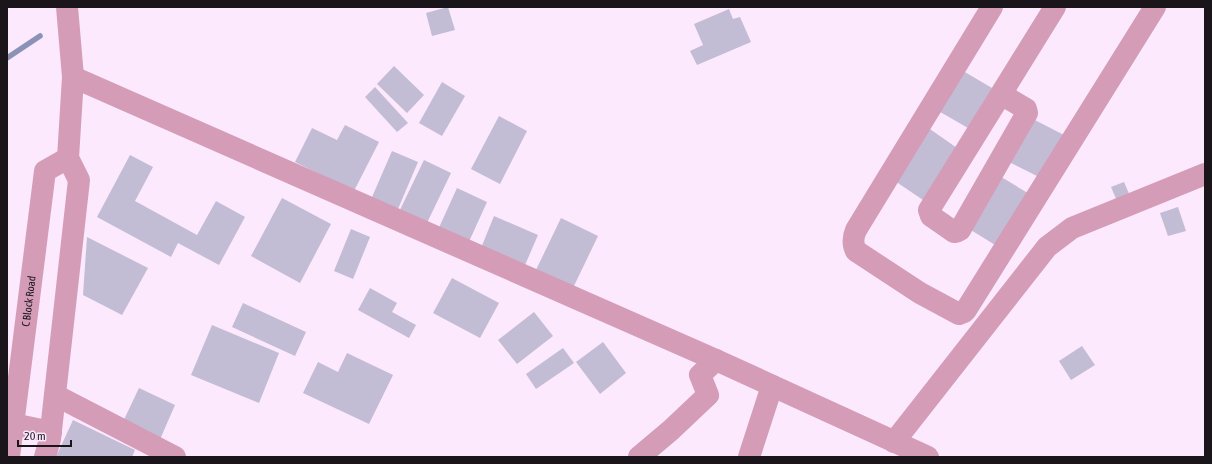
<svg xmlns="http://www.w3.org/2000/svg" width="1212" height="464" font-family="'Asap Condensed',sans-serif">
	<rect width="100%" height="100%" fill="#fce9fe"/>
	<g fill="none" stroke-linecap="round" stroke-linejoin="round">
		<polyline stroke="#8b92b5" stroke-width="5.5" points="7,58 40,36"/>
	</g>
	<g fill="#c2bcd4">
		<polygon points="448,7 455,30 432,36 426,13"/>
		<polygon points="729,9 733,19 740,17 751,42 697,65 690,51 703,45 694,24"/>
		<polygon points="394,66 424,95 407,113 377,84"/>
		<polygon points="958,68 992,88 968,128 935,109"/>
		<polygon points="442,82 465,96 442,136 419,123"/>
		<polygon points="375,87 408,123 397,132 365,97"/>
		<polygon points="499,116 527,131 500,184 471,169"/>
		<polygon points="1027,116 1064,135 1041,178 1005,160"/>
		<polygon points="345,125 379,142 354,191 295,162 312,128 337,140"/>
		<polygon points="927,127 957,148 923,200 892,179"/>
		<polygon points="392,151 418,162 395,216 369,204"/>
		<polygon points="130,155 153,167 135,201 197,235 216,201 245,217 219,265 178,243 171,257 97,217"/>
		<polygon points="424,160 451,173 425,227 398,214"/>
		<polygon points="998,175 1031,195 1000,248 966,227"/>
		<polygon points="1124,182 1133,203 1120,208 1111,187"/>
		<polygon points="457,188 487,202 467,246 437,232"/>
		<polygon points="282,198 331,224 300,283 251,256"/>
		<polygon points="1178,207 1186,231 1168,236 1160,213"/>
		<polygon points="494,216 538,235 522,272 479,253"/>
		<polygon points="561,218 598,236 572,290 535,272"/>
		<polygon points="351,229 370,237 353,279 334,271"/>
		<polygon points="87,237 148,268 122,315 83,295"/>
		<polygon points="452,278 499,303 480,338 433,313"/>
		<polygon points="370,288 397,303 392,312 416,325 409,338 358,310"/>
		<polygon points="243,303 306,332 295,356 232,327"/>
		<polygon points="534,312 553,336 517,364 498,340"/>
		<polygon points="212,325 279,353 259,403 191,375"/>
		<polygon points="603,342 626,373 600,394 576,362"/>
		<polygon points="1082,346 1095,365 1071,380 1059,361"/>
		<polygon points="563,348 574,363 536,389 526,374"/>
		<polygon points="347,353 393,375 369,424 303,393 318,362 338,372"/>
		<polygon points="139,388 175,405 158,444 121,426"/>
		<polygon points="73,420 135,450 132,457 56,457"/>
	</g>
	<g fill="none" stroke-linecap="round" stroke-linejoin="round">
		<g stroke="#d59cb8" stroke-width="22">
			<path d="M992,7l-136,223c-3,7 -4,13 0,21l64,42 39,21 5,-2 2,-2 189,-303"/>
			<polyline points="73,77 716,360 928,457"/>
			<polyline points="1001,94 1026,109 1027,113 960,230 956,232 954,232 931,216 929,210 1055,7"/>
			<polyline points="55,395 175,457"/>
			<polyline points="13,424 51,432"/>
			<polyline points="894,442 1047,247 1072,228 1205,174"/>
			<path id="s1" d="M9,457l36,-286 23,-13"/>
			<polyline points="45,457 50,439 79,180 68,158 73,77 67,7"/>
			<polyline points="639,457 671,430 708,395 700,375 716,360"/>
			<polyline points="749,457 772,386"/>
		</g>
	</g>
	<g text-anchor="middle" stroke-width="3" stroke-linejoin="round" paint-order="stroke">
		<g font-size="11" fill="#1a141b" stroke="#fce9fe">
			<text dy="4" stroke="none"><textPath href="#s1" startOffset="157">C Block Road</textPath></text>
		</g>
	</g>
	<rect width="1212" height="464" fill="none" stroke="#1a141b" stroke-width="16"/>
	<path d="M18 440v6h53v-6" fill="none" stroke="#1a141b" stroke-width="2"/>
	<text x="24" y="440" font-size="12" fill="#1a141b" stroke="#fce9fe" stroke-width="3" paint-order="stroke">20 m</text>
</svg>
